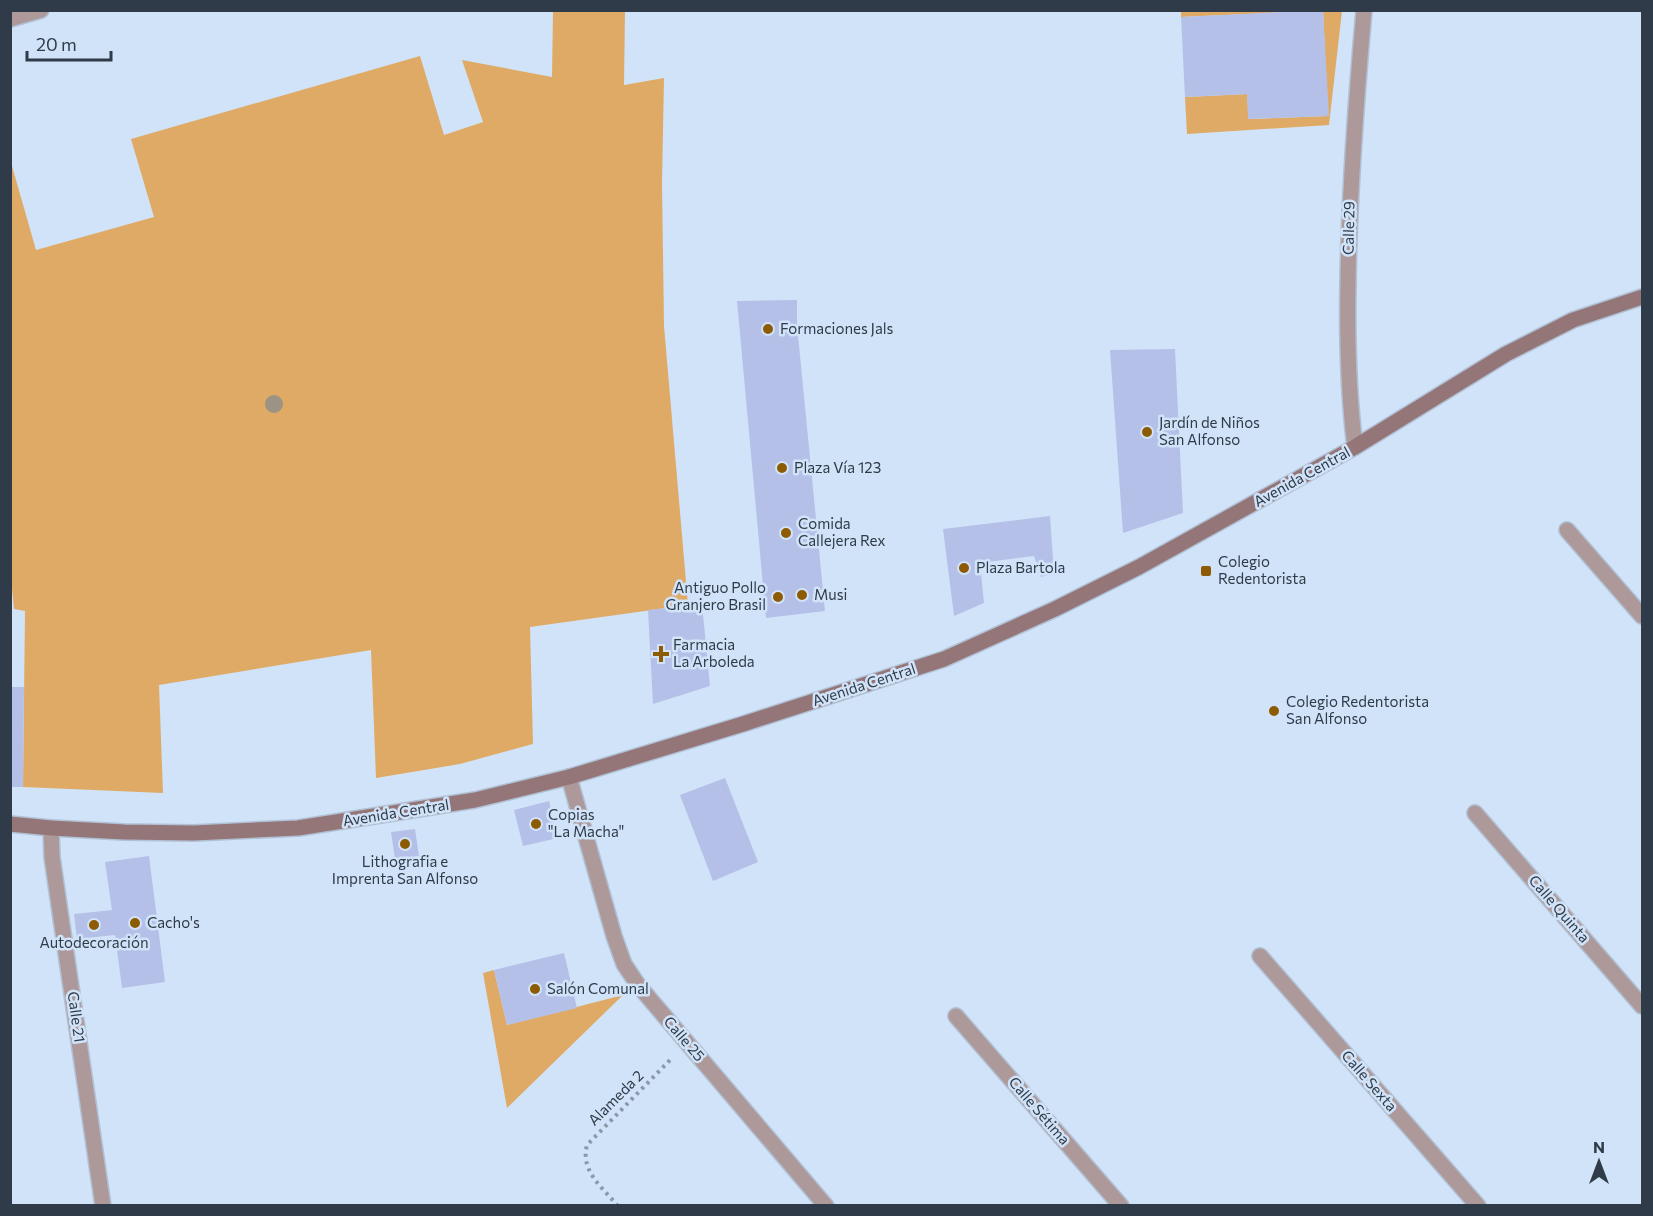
<svg xmlns="http://www.w3.org/2000/svg" width="1653" height="1216" font-family="Commissioner,sans-serif">
	<rect width="100%" height="100%" fill="#d1e3f8"/>
	<g fill="#dfaa65">
		<polygon points="557,10 625,11 624,85 664,78 662,183 664,326 688,605 530,627 533,744 460,764 376,778 371,650 159,685 163,793 23,787 25,611 14,609 10,568 10,159 36,250 154,217 131,139 420,56 444,135 483,122 462,60 552,77 553,12"/>
		<polygon points="1181,10 1316,11 1181,17"/>
		<polygon points="1323,11 1342,11 1329,125 1187,134 1185,97 1247,94 1249,119 1328,116"/>
		<polygon points="494,970 507,1025 623,995 507,1108 483,973"/>
	</g>
	<g fill="#b5c0e8">
		<polygon points="1323,10 1329,116 1248,119 1247,94 1185,97 1181,17"/>
		<polygon points="797,300 797,325 825,611 766,618 737,301"/>
		<polygon points="1175,349 1183,513 1123,533 1110,350"/>
		<polygon points="1050,516 1054,573 1041,577 1034,556 980,563 984,603 954,616 943,529"/>
		<polygon points="702,604 710,686 653,704 648,610"/>
		<polygon points="10,687 24,687 23,787 10,787"/>
		<polygon points="725,778 758,862 713,881 680,795"/>
		<polygon points="549,801 558,838 523,846 514,810"/>
		<polygon points="415,829 419,856 395,859 391,832"/>
		<polygon points="149,856 165,982 122,988 115,935 77,939 74,914 112,910 105,862"/>
		<polygon points="564,953 577,1008 507,1025 494,970"/>
	</g>
	<g fill="none" stroke-linecap="round" stroke-linejoin="round">
		<g stroke="#b1c1d5" stroke-width="18">
			<g id="minor">
				<polyline points="10,19 41,10"/>
				<path d="M1355,447c-7,-55 -8,-109 -7,-164 1,-91 8,-182 16,-273"/>
				<polyline points="1567,530 1642,616"/>
				<polyline points="569,777 614,936 624,964 638,985 826,1206"/>
				<polyline points="1475,813 1642,1006"/>
				<polyline points="51,828 52,857 103,1206"/>
				<polyline points="1260,956 1478,1206"/>
				<polyline points="956,1016 1121,1206"/>
			</g>
		</g>
		<g stroke="#b1c1d5" stroke-width="18">
			<polyline id="secondary" points="10,824 51,828 124,832 194,833 298,828 475,800 569,777 743,724 944,659 1055,609 1139,567 1355,447 1506,354 1573,320 1642,297"/>
		</g>
		<path stroke="#8a99aa" stroke-width="4" stroke-dasharray="3 4.5" stroke-linecap="butt" d="M618,1206c-16,-19 -38,-35 -31,-61l85,-87"/>
		<use href="#minor" stroke="#ae999a" stroke-width="15"/>
		<use href="#secondary" stroke="#957678" stroke-width="15"/>
	</g>
	<circle fill="#9c9384" cx="274" cy="404" r="9"/>
	<g fill="#8c5b04" stroke="#d1e3f8" stroke-width="2">
		<circle cx="768" cy="329" r="6"/>
		<circle cx="1147" cy="432" r="6"/>
		<circle cx="782" cy="468" r="6"/>
		<circle cx="786" cy="533" r="6"/>
		<circle cx="964" cy="568" r="6"/>
		<rect x="1200" y="565" width="12" height="12" rx="3"/>
		<circle cx="802" cy="595" r="6"/>
		<circle cx="778" cy="597" r="6"/>
		<path d="M658 645h6v6h6v6h-6v6h-6v-6h-6v-6h6z"/>
		<circle cx="1274" cy="711" r="6"/>
		<circle cx="536" cy="824" r="6"/>
		<circle cx="405" cy="844" r="6"/>
		<circle cx="135" cy="923" r="6"/>
		<circle cx="94" cy="925" r="6"/>
		<circle cx="535" cy="989" r="6"/>
	</g>
	<g text-anchor="middle" stroke-width="5" stroke-linejoin="round" paint-order="stroke">
		<g font-size="15" fill="#303b49" stroke="#d1e3f8">
			<text transform="translate(1349 228) rotate(-89)" y="5">Calle 29</text>
			<text transform="translate(1302 477) rotate(-29)" y="5">Avenida Central</text>
			<text transform="translate(864 685) rotate(-18)" y="5">Avenida Central</text>
			<text transform="translate(396 813) rotate(-9)" y="5">Avenida Central</text>
			<text transform="translate(1559 909) rotate(49)" y="5">Calle Quinta</text>
			<text transform="translate(76 1017) rotate(82)" y="5">Calle 21</text>
			<text transform="translate(684 1039) rotate(49)" y="5">Calle 25</text>
			<text transform="translate(1369 1081) rotate(49)" y="5">Calle Sexta</text>
			<text transform="translate(616 1098) rotate(-45)" y="5">Alameda 2</text>
			<text transform="translate(1039 1111) rotate(49)" y="5">Calle Sétima</text>
		</g>
		<g font-size="15" fill="#303b49" stroke="#d1e3f8" text-anchor="start">
			<text x="780" y="334">Formaciones Jals</text>
			<text x="1159" y="428">Jardín de Niños<tspan x="1159" dy="17">San Alfonso</tspan></text>
			<text x="794" y="473">Plaza Vía 123</text>
			<text x="798" y="529">Comida<tspan x="798" dy="17">Callejera Rex</tspan></text>
			<text x="1218" y="567">Colegio<tspan x="1218" dy="17">Redentorista</tspan></text>
			<text x="976" y="573">Plaza Bartola</text>
			<text x="766" y="593" text-anchor="end">Antiguo Pollo<tspan x="766" dy="17">Granjero Brasil</tspan></text>
			<text x="814" y="600">Musi</text>
			<text x="673" y="650">Farmacia<tspan x="673" dy="17">La Arboleda</tspan></text>
			<text x="1286" y="707">Colegio Redentorista<tspan x="1286" dy="17">San Alfonso</tspan></text>
			<text x="548" y="820">Copias<tspan x="548" dy="17">"La Macha"</tspan></text>
			<text x="405" y="867" text-anchor="middle">Lithografia e<tspan x="405" dy="17">Imprenta San Alfonso</tspan></text>
			<text x="147" y="928">Cacho's</text>
			<text x="94" y="948" text-anchor="middle">Autodecoración</text>
			<text x="547" y="994">Salón Comunal</text>
		</g>
	</g>
	<rect width="1653" height="1216" fill="none" stroke="#303b49" stroke-width="24"/>
	<g transform="translate(1599 1162)" stroke="#d1e3f8" stroke-width="4.5" paint-order="stroke">
	<path d="M0-4.5L10 22L0 15L-10 22Z" fill="#303b49"/>
	<text y="-9" font-size="16" font-weight="bold" text-anchor="middle" fill="#303b49">N</text>
	</g>
	<path d="M27 51v9h84v-9" fill="none" stroke="#303b49" stroke-width="3"/>
	<text x="36" y="51" font-size="18" fill="#303b49" stroke="#d1e3f8" stroke-width="4.5" paint-order="stroke">20 m</text>
</svg>
